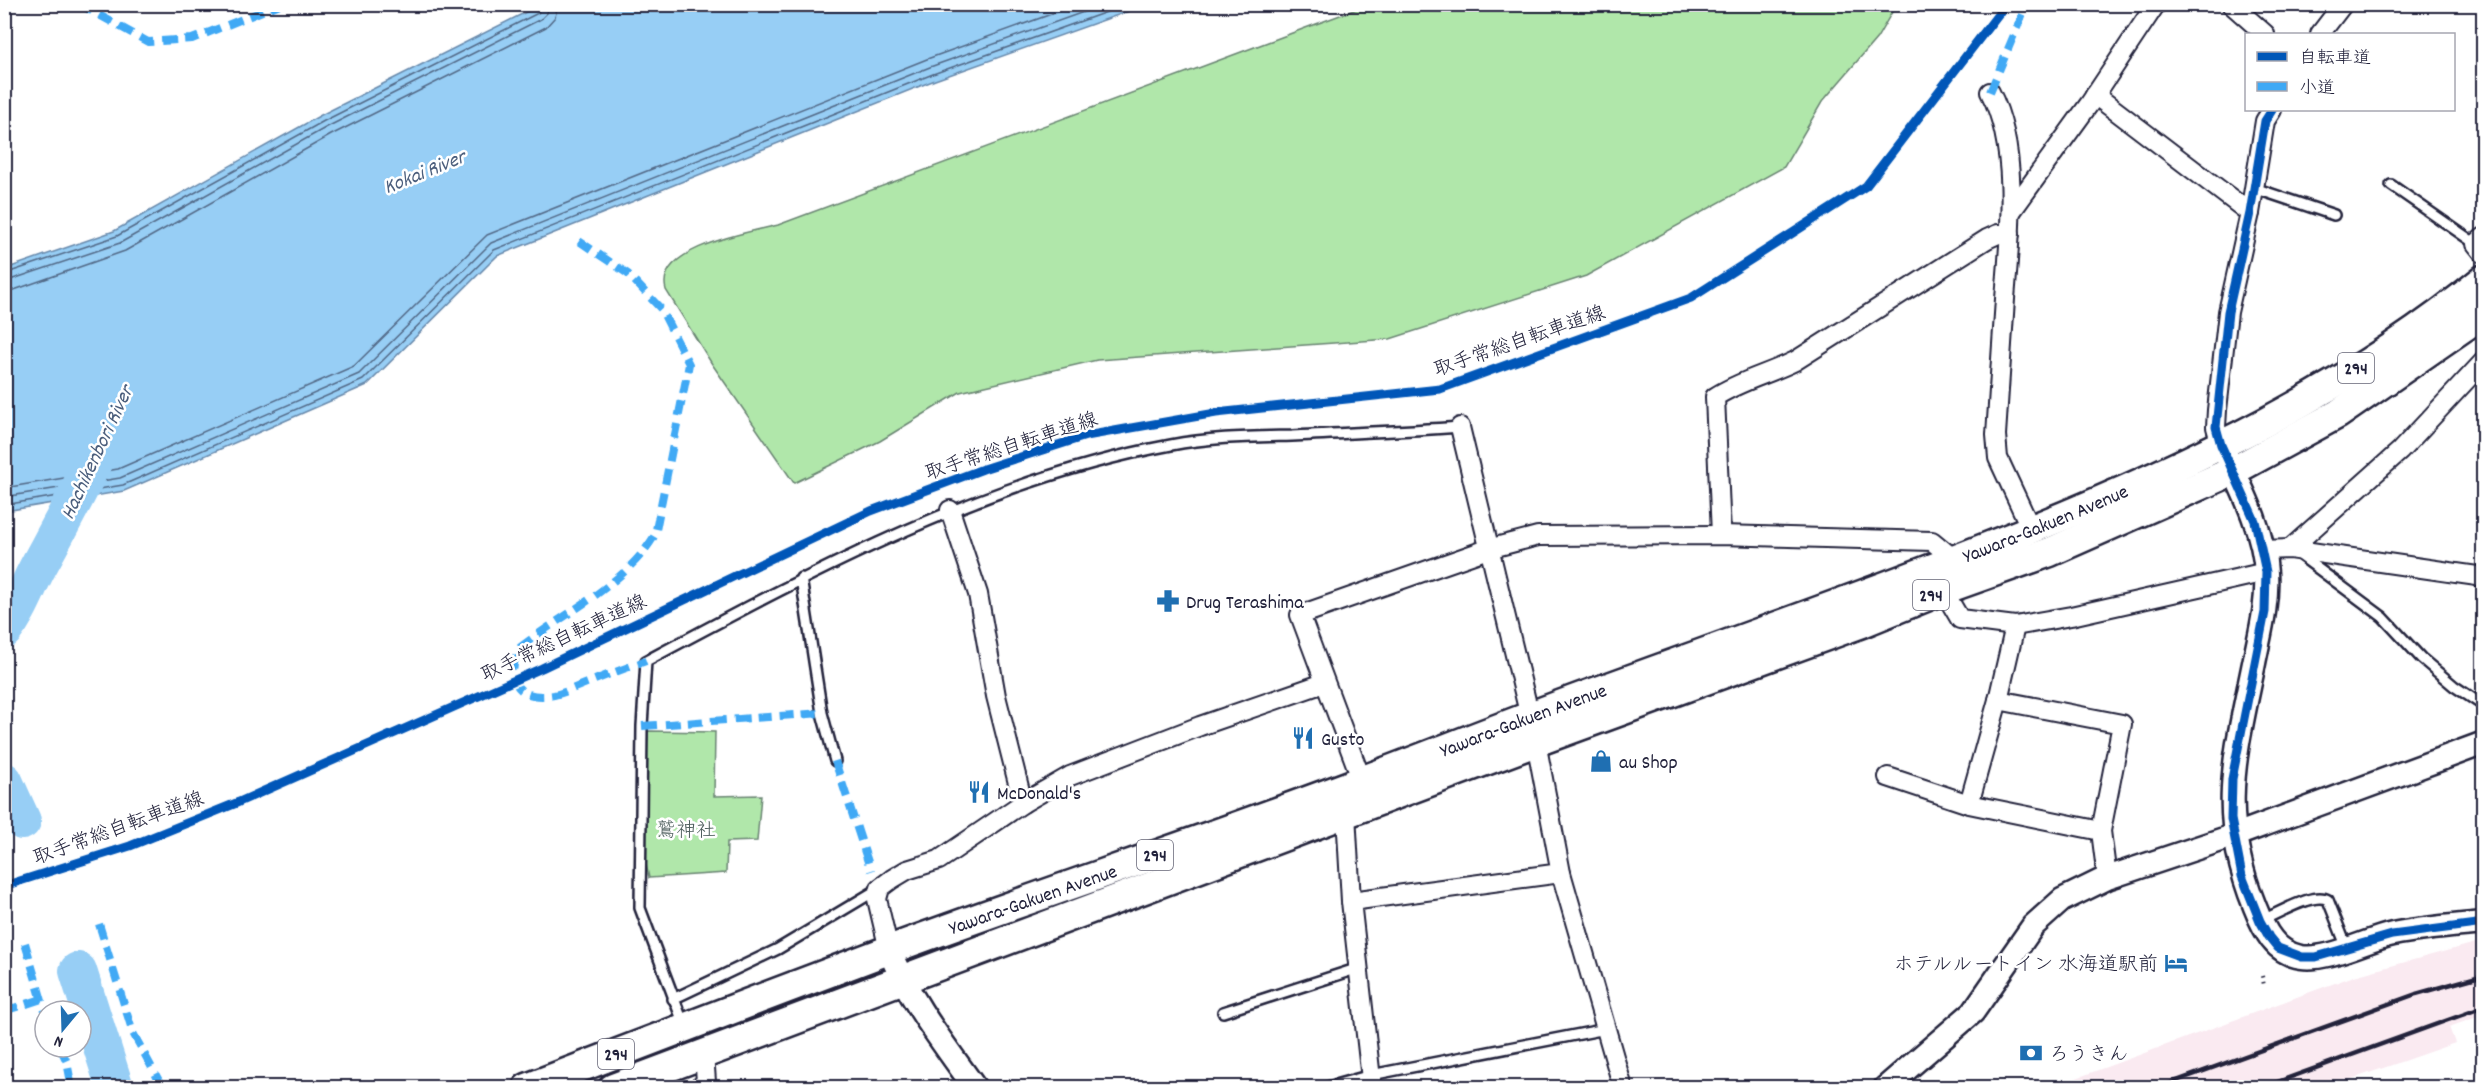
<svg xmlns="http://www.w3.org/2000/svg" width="2488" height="1092" font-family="Dekko,'Klee One',sans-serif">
	<rect width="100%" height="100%" fill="#fff"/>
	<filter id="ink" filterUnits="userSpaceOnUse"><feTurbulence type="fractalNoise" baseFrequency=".0167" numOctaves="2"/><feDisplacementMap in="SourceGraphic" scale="12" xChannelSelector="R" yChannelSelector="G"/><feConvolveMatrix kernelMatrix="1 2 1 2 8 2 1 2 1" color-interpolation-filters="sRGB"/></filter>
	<g filter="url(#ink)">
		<polygon fill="#faeaf1" points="2483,941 2483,1015 2449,1027 2455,1043 2329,1087 2052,1087 2354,976"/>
		<g fill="#b0e7aa" stroke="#698472" stroke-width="1.5">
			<path d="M1367,5h529l-19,33 -55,64 -38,65 -198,109 -196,63 -293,21 -137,32 -80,49 -86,42 -82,-119 -46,-74c-12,-42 83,-58 112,-65z"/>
			<polygon points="648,731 715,732 714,796 761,795 757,841 727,842 726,873 649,878 643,850"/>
		</g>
		<polygon fill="#97cef5" stroke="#6889ab" stroke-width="1.5" points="540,5 1146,5 935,80 497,256 367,385 124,491 5,511 5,269 114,231 321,115"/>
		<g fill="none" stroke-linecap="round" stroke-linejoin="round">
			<g stroke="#516785" stroke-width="1.5">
				<polyline points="4,274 117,236 324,121 538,13 541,4"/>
				<polyline points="4,282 120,243 327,127 541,19 547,13 549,4"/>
				<polyline points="4,291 14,290 125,251 331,135 546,27 555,17 558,4"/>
				<polyline points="4,488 118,469 354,366 487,235 927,59 1079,4"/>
				<polyline points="4,497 120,478 359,374 491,243 930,67 1106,4"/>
				<polyline points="4,505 123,485 363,380 494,250 933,74 1129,4"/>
			</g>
			<g stroke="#97cef5" stroke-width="38">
				<path d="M4,630c16,-20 23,-43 35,-65 20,-37 40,-73 58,-111"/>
				<polyline points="4,781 22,821"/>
				<polyline points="78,971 115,1088"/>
			</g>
			<g stroke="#22223b" stroke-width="14">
				<g id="service">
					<polyline points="2391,185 2476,244"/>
					<polyline points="2254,188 2334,215"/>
					<polyline points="2301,556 2383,617 2421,658 2454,686 2484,706"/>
					<polyline points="801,578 822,713 835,761"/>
					<path d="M2260,921c16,-6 54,-30 68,-21l19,48"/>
					<polyline points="673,999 778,949 880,888"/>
					<polyline points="1223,1012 1359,968"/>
					<path d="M684,1025l-44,-117 2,-182 4,-65c167,-89 337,-181 525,-216 40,-8 81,-8 121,-9 56,-3 112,-5 168,-9"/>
					<polyline points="1324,1088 1371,1075 1606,1029"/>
				</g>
			</g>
			<g stroke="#22223b" stroke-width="22">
				<g id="minor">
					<polyline points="2231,4 2265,34"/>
					<polyline points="2320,34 2343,4"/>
					<path d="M1990,92c30,57 20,144 15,207 -3,45 -6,91 -9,136l2,23 33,71"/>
					<polyline points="2095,95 2250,213"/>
					<polyline points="2011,212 2090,103 2156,4"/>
					<polyline points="2484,237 2476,244 2484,254"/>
					<polyline points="1460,427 1536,742 1561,873 1623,1088"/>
					<polyline points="2221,445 2216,427 2217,410 2228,312 2250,213 2265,121 2272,110"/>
					<polyline points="950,510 978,594 996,696 1023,803"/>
					<path d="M1721,535l-6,-138c24,-16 54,-23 80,-36l192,-122 11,-5h12"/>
					<polyline points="2290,549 2400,451 2484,361"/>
					<polyline points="2263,550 2290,549 2484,577"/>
					<polyline points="1943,590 1960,619 2015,626 2071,616 2266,572"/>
					<polyline points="1998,700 2122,724 2101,831 2107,878"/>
					<polyline points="1888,777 1969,804 2101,831"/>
					<polyline points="1362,781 1300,615 1488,549 1538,536 1721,535 1932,541 1955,560"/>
					<polyline points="1969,804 1998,700 2015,626"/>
					<polyline points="1346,814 1351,901 1372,1088"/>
					<polyline points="1351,901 1561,873"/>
					<polyline points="889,950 877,899 880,888 892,879 907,870 939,860 1023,803 1070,776 1200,726 1324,683"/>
					<polyline points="698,1088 706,1082 704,1053"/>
				</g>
			</g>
			<g stroke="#22223b" stroke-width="27">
				<g id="tertiary">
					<path d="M2227,457c17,36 37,76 39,116 2,31 -6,60 -12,90 -19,94 -37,150 1,244 9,23 20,46 46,50 27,4 65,-17 92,-23 30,-6 61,-8 91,-11"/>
					<path d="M889,950c21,51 54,93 86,138"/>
					<polyline points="1885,1088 1973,1012 2033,926 2062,900 2107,878 2233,836 2484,743"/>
				</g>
			</g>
			<g stroke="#22223b" stroke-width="33">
				<g id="trunk">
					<path id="s1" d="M527,1088c120,-46 239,-92 359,-137 157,-58 316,-110 472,-169 80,-30 159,-62 240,-91 143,-52 288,-103 429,-160 161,-65 322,-141 457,-252"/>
					<polyline points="613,1088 1536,742 1862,623 1943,590 2050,552 2233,471 2338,414 2484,313"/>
				</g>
			</g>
			<polyline stroke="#22223b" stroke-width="4" stroke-dasharray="1.5 4.5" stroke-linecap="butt" points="2262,976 2264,985"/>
			<use href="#service" stroke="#fff" stroke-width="9"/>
			<use href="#minor" stroke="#fff" stroke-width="18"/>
			<use href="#tertiary" stroke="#fff" stroke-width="22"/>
			<use href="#trunk" stroke="#fff" stroke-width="28"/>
			<g stroke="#22223b" stroke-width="4.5">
				<polyline points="2157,1088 2416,994 2484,975"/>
				<polyline points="2261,1088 2484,1007"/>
			</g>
			<g stroke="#3fa9f5" stroke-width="8" stroke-dasharray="15 8" stroke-linecap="butt">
				<polyline points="79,4 148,42 192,39 280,4"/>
				<polyline points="1990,92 2027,4"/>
				<path d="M579,241l49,33 33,35 28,55 -34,171c-30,50 -91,78 -137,114 -12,32 -1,52 36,46 10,-2 20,-7 30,-11 21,-8 41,-16 62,-23"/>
				<polyline points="642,726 822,713"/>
				<polyline points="835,761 871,871"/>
				<polyline points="99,924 133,1033 163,1088"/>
				<polyline points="25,943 45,1011"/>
				<polyline points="4,1011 42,999"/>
				<polyline points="60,1047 67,1062 72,1088"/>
			</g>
			<g stroke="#fff" stroke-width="13">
				<g id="cycleway">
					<polyline points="2272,110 2265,121 2250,213 2228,312 2216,427 2221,445 2255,521 2266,572 2265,612 2232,779 2231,819 2242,876 2260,921 2269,937 2278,948 2302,957 2316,957 2392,935 2484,923"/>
					<polyline points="4,886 130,846 239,802 542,668 871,511 983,469 1086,436 1216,413 1440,389 1691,298 1866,186 2006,4"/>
				</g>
			</g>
			<use href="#cycleway" stroke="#0057b8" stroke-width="9"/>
		</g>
	</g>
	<defs>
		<g id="pharmacy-bare" transform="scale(1.8)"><path d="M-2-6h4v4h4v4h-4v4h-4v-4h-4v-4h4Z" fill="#1f6fb2" stroke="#fff" stroke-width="2.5" paint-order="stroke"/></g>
		<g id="restaurant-bare" transform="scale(1.8)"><path d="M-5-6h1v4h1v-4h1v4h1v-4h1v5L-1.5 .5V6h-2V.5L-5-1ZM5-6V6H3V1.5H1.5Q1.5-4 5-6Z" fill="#1f6fb2" stroke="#fff" stroke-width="2.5" paint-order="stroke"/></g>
		<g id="shop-bare" transform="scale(1.8)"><path d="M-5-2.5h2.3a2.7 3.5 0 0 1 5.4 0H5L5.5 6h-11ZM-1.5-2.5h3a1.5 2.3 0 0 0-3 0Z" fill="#1f6fb2" stroke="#fff" stroke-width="2.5" paint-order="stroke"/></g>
		<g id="hotel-bare" transform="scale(1.8)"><path d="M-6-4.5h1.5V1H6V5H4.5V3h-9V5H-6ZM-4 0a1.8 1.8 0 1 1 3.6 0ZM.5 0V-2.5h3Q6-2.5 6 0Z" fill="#1f6fb2" stroke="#fff" stroke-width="2.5" paint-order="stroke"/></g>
		<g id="bank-bare" transform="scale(1.8)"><path d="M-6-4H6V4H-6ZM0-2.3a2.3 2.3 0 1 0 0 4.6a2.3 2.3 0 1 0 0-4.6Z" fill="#1f6fb2" stroke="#fff" stroke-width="2.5" paint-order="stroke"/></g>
	</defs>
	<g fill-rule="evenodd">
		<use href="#pharmacy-bare" x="1168" y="601"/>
		<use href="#restaurant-bare" x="1303" y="738"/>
		<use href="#shop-bare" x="1601" y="761"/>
		<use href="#restaurant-bare" x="979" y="792"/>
		<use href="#hotel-bare" x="2176" y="963"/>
		<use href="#bank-bare" x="2031" y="1053"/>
	</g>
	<g text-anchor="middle" stroke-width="5" stroke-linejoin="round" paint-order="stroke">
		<g fill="#fff" stroke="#646476" stroke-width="1.5">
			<rect x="2338" y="353" width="36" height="30" rx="4.5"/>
			<rect x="1913" y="580" width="36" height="30" rx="4.5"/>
			<rect x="1137" y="840" width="36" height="30" rx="4.5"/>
			<rect x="598" y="1039" width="36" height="30" rx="4.5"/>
		</g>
		<g font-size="18" font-weight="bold" fill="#22223b">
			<text x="2356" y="374">294</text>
			<text x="1931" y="601">294</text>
			<text x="1155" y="861">294</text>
			<text x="616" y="1060">294</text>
		</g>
		<g font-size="20" fill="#22223b" stroke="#fff">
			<text transform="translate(1519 340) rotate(-19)" y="7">取手常総自転車道線</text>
			<text transform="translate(1011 445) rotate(-18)" y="7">取手常総自転車道線</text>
			<text dy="7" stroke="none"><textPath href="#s1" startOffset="1620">Yawara-Gakuen Avenue</textPath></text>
			<text transform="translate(563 637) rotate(-25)" y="7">取手常総自転車道線</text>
			<text dy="7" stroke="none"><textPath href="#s1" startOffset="1062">Yawara-Gakuen Avenue</textPath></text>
			<text transform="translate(118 827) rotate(-20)" y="7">取手常総自転車道線</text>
			<text dy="7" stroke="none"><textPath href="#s1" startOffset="540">Yawara-Gakuen Avenue</textPath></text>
		</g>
		<g font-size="20" fill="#22223b" stroke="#fff" text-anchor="start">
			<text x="1186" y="608">Drug Terashima</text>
			<text x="1321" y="745">Gusto</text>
			<text x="1619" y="768">au Shop</text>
			<text x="997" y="799">McDonald's</text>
			<text x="2158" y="970" text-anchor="end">ホテルルートイン 水海道駅前</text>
			<text x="2049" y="1060">ろうきん</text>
		</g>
		<g font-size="20" fill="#4d5d5c" stroke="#fff">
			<text x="686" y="836">鷲神社</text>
		</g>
		<g font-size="21" font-style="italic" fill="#4b5e7c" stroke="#fff">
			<text transform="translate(424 171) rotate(-22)" y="7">Kokai River</text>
			<text transform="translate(96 452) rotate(-65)" y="7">Hachikenbori River</text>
		</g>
	</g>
	<rect width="2488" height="1092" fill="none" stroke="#fff" stroke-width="24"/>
	<rect x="12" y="12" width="2464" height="1068" fill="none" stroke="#22223b" stroke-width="2" filter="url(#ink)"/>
	<rect x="2245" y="33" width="210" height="78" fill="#ffffff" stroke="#a7a7b1" stroke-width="1.5"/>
	<rect x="2257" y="52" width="30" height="9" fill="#0057b8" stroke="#a7a7b1" stroke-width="1.5"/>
	<text x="2299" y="63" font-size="18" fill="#22223b">自転車道</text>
	<rect x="2257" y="82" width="30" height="9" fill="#3fa9f5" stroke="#a7a7b1" stroke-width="1.5"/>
	<text x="2299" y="93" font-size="18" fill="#22223b">小道</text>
	<g transform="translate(63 1029) rotate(199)"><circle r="28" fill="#ffffff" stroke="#a7a7b1" stroke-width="1.5"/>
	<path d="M0-4.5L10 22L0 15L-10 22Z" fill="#1f6fb2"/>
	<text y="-9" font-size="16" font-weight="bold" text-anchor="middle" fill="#22223b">N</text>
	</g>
</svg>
